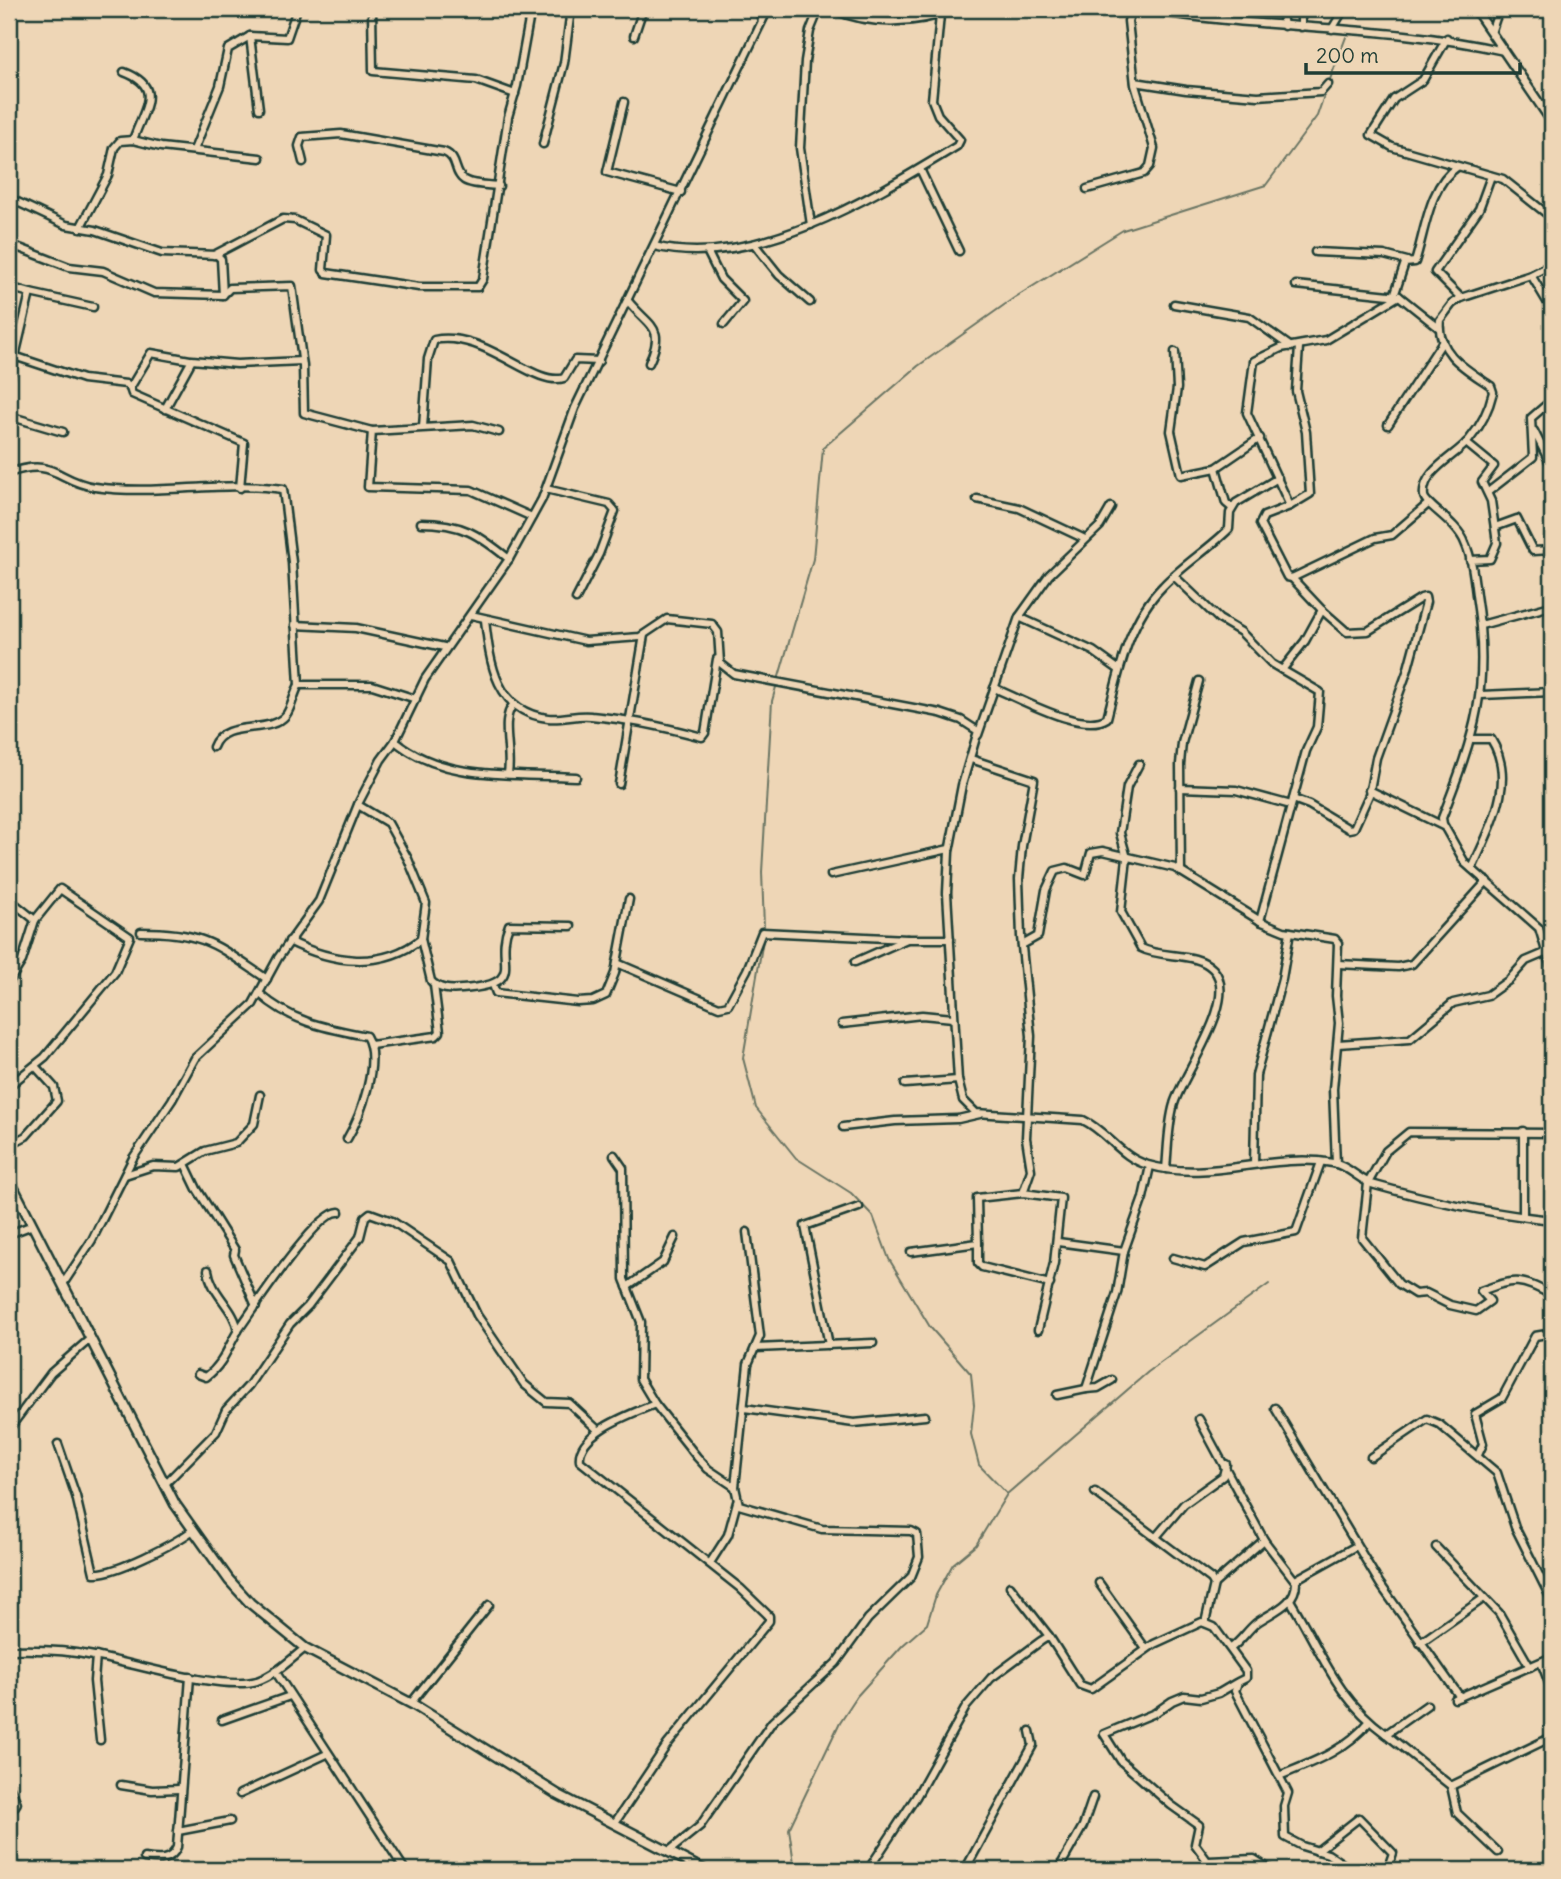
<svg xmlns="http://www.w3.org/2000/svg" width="1561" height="1879" font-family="Delius,sans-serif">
	<rect width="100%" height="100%" fill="#eed6b6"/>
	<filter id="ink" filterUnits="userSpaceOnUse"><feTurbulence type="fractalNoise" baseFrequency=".0143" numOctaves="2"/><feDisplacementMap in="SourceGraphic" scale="14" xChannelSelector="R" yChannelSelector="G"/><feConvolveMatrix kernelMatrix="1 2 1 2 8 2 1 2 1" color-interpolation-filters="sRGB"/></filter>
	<g filter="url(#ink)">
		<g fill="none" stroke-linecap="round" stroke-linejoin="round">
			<g stroke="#6a7563" stroke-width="2">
				<polyline points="1329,82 1346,37"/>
				<polyline points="764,928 762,872 772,701 813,559 823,448 918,366 1014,298 1123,230 1266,185 1317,116 1326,90"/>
				<polyline points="764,934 743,1058 756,1108 796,1158 851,1193 873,1216 889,1259 930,1327 971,1374 974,1405 971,1434 979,1465 1007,1494"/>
				<polyline points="795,1870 789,1829 840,1722 857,1696 903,1645 927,1624 936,1595 953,1564 976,1545 1007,1494 1148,1372 1269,1284"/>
			</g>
			<polyline stroke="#9c9a83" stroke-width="12" points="9,1865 29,1870"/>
			<g stroke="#1f3d34" stroke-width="11">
				<g id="minor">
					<polyline points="372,9 373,71 476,80 515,94"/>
					<polyline points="758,9 762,20"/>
					<path d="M832,9c40,18 85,15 125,0"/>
					<path d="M1142,9c120,21 243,15 362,42"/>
					<polyline points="1281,9 1284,26"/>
					<polyline points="1301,9 1301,27"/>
					<polyline points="1332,29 1344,9"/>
					<polyline points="1492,30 1499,9"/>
					<polyline points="250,36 259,109"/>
					<polyline points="634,36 643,9"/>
					<polyline points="1447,38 1423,80 1394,99 1371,135 1392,147 1503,179 1552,218"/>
					<path d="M124,72c40,15 20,36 9,68"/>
					<polyline points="1135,82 1186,90 1258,96 1321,92 1328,84"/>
					<polyline points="624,102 607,172 681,192"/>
					<polyline points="543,144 564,63 571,9"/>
					<polyline points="194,150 220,86 228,49 250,36 287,38 297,9"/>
					<path d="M303,162l-4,-16 3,-9 39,-3 103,18c15,6 9,21 20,28 8,5 25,5 35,6"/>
					<polyline points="920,169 959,251"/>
					<polyline points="1087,189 1144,173 1150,166 1154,148 1135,85 1128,21 1132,9"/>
					<polyline points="9,198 66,225 95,230 162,253 217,255 221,259 223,295"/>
					<polyline points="811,225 800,148 805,61 810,31 819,9"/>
					<polyline points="80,228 108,175 114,148 120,141 133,140 161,147 260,158"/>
					<polyline points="9,244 69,267 103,271 154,293 223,295 230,288 292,286 303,366 304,413 372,431"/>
					<polyline points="755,245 779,275 810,302"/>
					<path d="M654,246c100,25 219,-49 303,-100l3,-6 -22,-25 -6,-15 8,-85"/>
					<polyline points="1315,252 1384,255 1407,261"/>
					<polyline points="708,253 721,279 743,301 724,324"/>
					<polyline points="214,255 283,219 295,220 326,235 323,270 326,273 419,287 478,287 483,279 508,117 517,86 531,9"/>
					<path d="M1552,264l-21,11 -70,23 -9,6 -12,16c-4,34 28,50 51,66l2,6c-4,17 -13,35 -24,48 -13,16 -48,31 -45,56 1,9 34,27 41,47 7,15 9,35 11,52 15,93 -1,138 -34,223l1,6 22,39 74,65 13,43"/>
					<polyline points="1531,275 1552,310"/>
					<polyline points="1296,285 1399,296 1439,328"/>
					<polyline points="9,287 30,293 9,382"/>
					<polyline points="30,293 93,307"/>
					<path d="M1394,296l11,-33 10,-1c10,-30 14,-77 42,-95"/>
					<polyline points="1399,296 1326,340 1281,348 1254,361 1247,413 1290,506 1264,516 1260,524 1287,577 1292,578 1375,538 1392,535 1428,504"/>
					<polyline points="1461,298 1435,272 1479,209 1491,176"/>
					<path d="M628,301c22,27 38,25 21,62"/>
					<polyline points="1174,304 1249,317 1291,347"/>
					<polyline points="1175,352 1177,388 1171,431 1181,475 1216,468 1260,438"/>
					<polyline points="17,357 83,379 126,384 130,388"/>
					<polyline points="190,360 151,353 130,388 132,394 244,443 240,488"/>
					<polyline points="165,409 192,360 237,364 302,361"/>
					<polyline points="9,416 63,432"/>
					<polyline points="1388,425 1443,341"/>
					<path d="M423,427l5,-68 6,-19c49,-11 100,48 130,38l11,-18 24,1"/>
					<polyline points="1534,431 1552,467"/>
					<polyline points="499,432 473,425 372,431 368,487 471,490 532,517"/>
					<polyline points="1466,443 1494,466 1482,482 1491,501 1497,543 1490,559 1470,560"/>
					<polyline points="1216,468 1226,503 1232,508"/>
					<path d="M9,473c47,-16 47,8 86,14 62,9 127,-7 188,2l9,73 7,123"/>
					<polyline points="546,489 609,504 615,511 599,554 576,599"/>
					<polyline points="1488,492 1533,457 1531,418 1552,400"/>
					<polyline points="977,499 1019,508 1085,539"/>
					<polyline points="1290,506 1310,494 1306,432 1296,391 1299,347"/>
					<path d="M421,523c41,0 57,11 88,36"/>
					<polyline points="1495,527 1517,519 1533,551 1552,550"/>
					<polyline points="1175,577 1219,619 1241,632 1272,664 1320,692 1317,727 1306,751 1260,921"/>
					<polyline points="1292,578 1322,610 1347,632 1368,631 1421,598 1425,597 1426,602 1407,672 1376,758 1369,795 1354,828 1349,829 1309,805 1293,799"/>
					<path d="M471,615l115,26 54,-4 27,-18 45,5 6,8 2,31 14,11 206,39 21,7 17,11 -16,54 -13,67 -2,41 11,187 5,20 13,13 107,7c25,12 37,37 65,45 62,18 122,-13 185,-2 16,3 27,18 42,22 57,16 118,29 177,35"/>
					<polyline points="1019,617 1093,651 1118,669"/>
					<path d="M485,620c5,44 11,92 63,98 14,2 29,-4 43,-2 38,3 74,11 111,21l3,-4 12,-74"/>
					<polyline points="295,625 356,628 444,647"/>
					<polyline points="1481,625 1551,606"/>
					<polyline points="1282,670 1305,641 1322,610"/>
					<path d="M994,688c27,11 88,46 113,30 12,-46 21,-97 56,-132 20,-21 46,-37 66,-57l1,-16 6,-10 42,-25"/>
					<polyline points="1481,695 1552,692"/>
					<polyline points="978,735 1019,617 1049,575 1100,526 1111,507"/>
					<path d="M395,741c49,41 120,32 181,36"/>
					<path d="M213,747c11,-29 56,-11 73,-32 6,-8 8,-22 13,-30h73l44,14"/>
					<polyline points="971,759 1034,780 1022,846 1019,879 1021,937 1031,1036 1026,1138 1031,1170 1023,1193"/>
					<path d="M1139,764l-12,23 -7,46 7,25 -6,54 20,36c21,11 55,3 72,21 28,29 -31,106 -39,135 -6,20 -6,44 -8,65"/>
					<path d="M508,773c4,-20 -8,-53 5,-68"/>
					<polyline points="619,784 644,635"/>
					<polyline points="1180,788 1236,790 1291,805"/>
					<polyline points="1369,790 1443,826"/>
					<path d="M1472,869c17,-40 46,-87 19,-130h-18"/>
					<polyline points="1181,872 1180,764 1182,743 1199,681"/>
					<polyline points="831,875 949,849"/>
					<polyline points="9,899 35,920 22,961 9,982"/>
					<path d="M141,932c65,0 75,13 126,47"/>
					<path d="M421,939l10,42c8,9 20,9 31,8 68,-5 31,-27 47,-64l62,1"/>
					<path d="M289,941c43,22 93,29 132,-2l5,-36 -18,-44 -20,-36 -30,-18"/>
					<polyline points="1022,945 1038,936 1046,890 1055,871 1067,868 1085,875 1091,853 1103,851 1175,868 1262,922 1284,931 1335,939 1338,943 1336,996 1339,1023 1333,1089 1336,1164"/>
					<polyline points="855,962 907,939 950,939"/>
					<polyline points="617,963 719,1007 728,1005 747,970 762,932 907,939"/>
					<polyline points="1338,964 1398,967 1412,964 1487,881"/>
					<polyline points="493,985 496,993 578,1002 593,1001 606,995 615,973 629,899"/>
					<path d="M260,994c31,28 66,34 106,42 15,25 -5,80 -19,103"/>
					<polyline points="842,1024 922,1015 953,1018"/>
					<polyline points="1338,1044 1410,1039 1453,1003 1488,995 1509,980 1526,961 1552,950"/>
					<polyline points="371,1045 436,1036 440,1032 434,985"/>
					<polyline points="905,1084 958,1080"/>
					<polyline points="9,1086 45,1057 115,972 130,937 60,889 35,920"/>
					<polyline points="843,1127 895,1121 958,1119 980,1114"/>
					<path d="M1552,1133l-143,-1 -23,19 -18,32 -6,55 37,46 16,10 11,-1 24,12 26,6 14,-10 -9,-10c35,-13 38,-13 71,4"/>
					<polyline points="9,1145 26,1136 57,1101 54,1087 35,1066"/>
					<polyline points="614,1155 623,1168 624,1279 641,1322 640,1379 655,1404 697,1457 708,1469 735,1487 739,1505 822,1529 911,1531 917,1534 919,1557 911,1577 868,1619 836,1663 772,1722 700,1826 668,1852"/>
					<polyline points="185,1164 197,1189 235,1250 234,1255 256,1306"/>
					<polyline points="1254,1164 1256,1075 1282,979 1290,932"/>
					<polyline points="125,1175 153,1166 179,1167 205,1151 236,1143 254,1124 260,1095"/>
					<polyline points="1523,1214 1523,1131"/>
					<polyline points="9,1234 33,1225"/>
					<polyline points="1058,1242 1124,1251"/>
					<polyline points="978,1243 978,1263 982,1267 1050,1284"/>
					<polyline points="911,1252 978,1243 977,1198 1023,1193 1061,1198 1054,1263 1038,1330"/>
					<polyline points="1173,1258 1205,1267 1244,1242 1296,1232 1321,1162"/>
					<path d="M208,1270c3,24 27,38 30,61"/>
					<polyline points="63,1284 92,1240 133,1158 172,1100 195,1058 253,1004 278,958 319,901 359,802 381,760 395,741 425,679 509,559 542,499 575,408 768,9"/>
					<polyline points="627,1287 663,1262 675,1237"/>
					<polyline points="829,1345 805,1226 859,1207"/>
					<polyline points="756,1348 873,1343"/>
					<path d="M198,1374l8,3c18,-13 22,-31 33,-48 15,-21 78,-118 100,-117"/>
					<polyline points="1112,1380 1098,1388 1086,1389 1117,1293 1124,1251 1143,1198 1150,1166"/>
					<polyline points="1057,1395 1086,1389"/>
					<polyline points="744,1408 854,1423 925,1416"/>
					<polyline points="1275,1408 1380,1584 1460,1697"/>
					<path d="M1199,1419l65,121 32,42c0,24 -26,30 -41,42 -9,8 -14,17 -24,24"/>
					<polyline points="9,1429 51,1373 91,1338"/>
					<path d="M58,1444l18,52 18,77c20,2 82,-30 99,-43"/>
					<polyline points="1478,1455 1483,1444 1475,1414 1502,1398 1535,1336 1552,1333"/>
					<polyline points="1371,1457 1427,1419 1439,1424 1497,1473 1515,1527 1552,1601"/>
					<polyline points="165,1484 216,1432 226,1410 249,1385 290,1324 308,1306 360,1237 365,1217 370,1213 392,1221 451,1261 477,1315 524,1384 546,1402 569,1403 598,1430"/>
					<polyline points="735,1487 748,1364 760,1336 747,1232"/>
					<polyline points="1095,1492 1211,1579 1214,1584 1205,1623"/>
					<polyline points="1156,1537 1184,1504 1223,1476 1226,1464"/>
					<polyline points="1436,1547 1499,1613 1530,1667"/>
					<polyline points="710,1563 728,1535 737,1502"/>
					<polyline points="1295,1580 1356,1546"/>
					<polyline points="1099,1583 1146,1649"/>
					<polyline points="1214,1584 1264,1540"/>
					<polyline points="1010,1586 1049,1636"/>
					<path d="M1290,1600c32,52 44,96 96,134l41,-29"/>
					<polyline points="1420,1643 1484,1598"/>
					<path d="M9,1650c28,-1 57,0 85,6 39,7 126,35 163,25 18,-6 33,-21 48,-33"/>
					<polyline points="96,1656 94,1681 100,1740"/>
					<polyline points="1541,1662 1552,1691"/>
					<polyline points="275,1671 405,1870"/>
					<polyline points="1455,1699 1552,1657"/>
					<polyline points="411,1703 489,1605"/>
					<polyline points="222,1720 290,1696"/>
					<polyline points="1386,1734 1451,1786 1552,1737"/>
					<path d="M1279,1776c34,-14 66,-25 90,-54"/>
					<polyline points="9,1785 17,1803 9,1815"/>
					<polyline points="121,1785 152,1790 180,1789"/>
					<polyline points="1451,1786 1457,1813 1498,1852"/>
					<polyline points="240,1794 327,1754"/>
					<path d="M614,1824l53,-79 102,-124v-5l-29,-28 -160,-127c-4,-29 54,-48 75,-57"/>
					<polyline points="178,1831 230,1821"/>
					<polyline points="1317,1851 1359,1818 1393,1853 1387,1870"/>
					<path d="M144,1858c14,2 27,4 33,-11l13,-170"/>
					<polyline points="1209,1861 1254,1859 1271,1870"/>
					<polyline points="868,1870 916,1797 966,1707 991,1678 1041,1641 1049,1636 1080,1685 1091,1689 1154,1644 1202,1622 1214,1627 1246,1671 1246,1678 1238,1682 1235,1691 1288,1793 1284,1806 1285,1837 1302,1846 1328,1854 1352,1870"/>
					<polyline points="965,1870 1033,1745 1030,1731"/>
					<polyline points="1058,1870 1083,1826 1093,1797"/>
					<polyline points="1214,1870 1195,1844 1199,1825 1171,1805 1121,1761 1104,1734 1155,1713 1172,1701 1184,1696 1201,1698 1219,1693 1236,1683"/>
				</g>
			</g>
			<g stroke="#1f3d34" stroke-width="12">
				<polyline id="tertiary" points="1475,9 1552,122"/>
			</g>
			<g stroke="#1f3d34" stroke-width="13">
				<polyline id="secondary" points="9,1179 175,1504 229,1580 250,1603 305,1648 414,1705 557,1794 704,1870"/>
			</g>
			<use href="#minor" stroke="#eed6b6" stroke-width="6"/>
			<use href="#tertiary" stroke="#eed6b6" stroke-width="7"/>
			<use href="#secondary" stroke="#eed6b6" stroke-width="8"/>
		</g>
	</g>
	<rect width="1561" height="1879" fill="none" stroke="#eed6b6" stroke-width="35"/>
	<rect x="18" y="18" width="1526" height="1844" fill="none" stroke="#1f3d34" stroke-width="2.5" filter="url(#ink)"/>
	<path d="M1306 63v10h214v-10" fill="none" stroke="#1f3d34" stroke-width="3.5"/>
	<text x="1316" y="63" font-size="21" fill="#1f3d34" stroke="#eed6b6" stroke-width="5" paint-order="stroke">200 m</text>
</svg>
